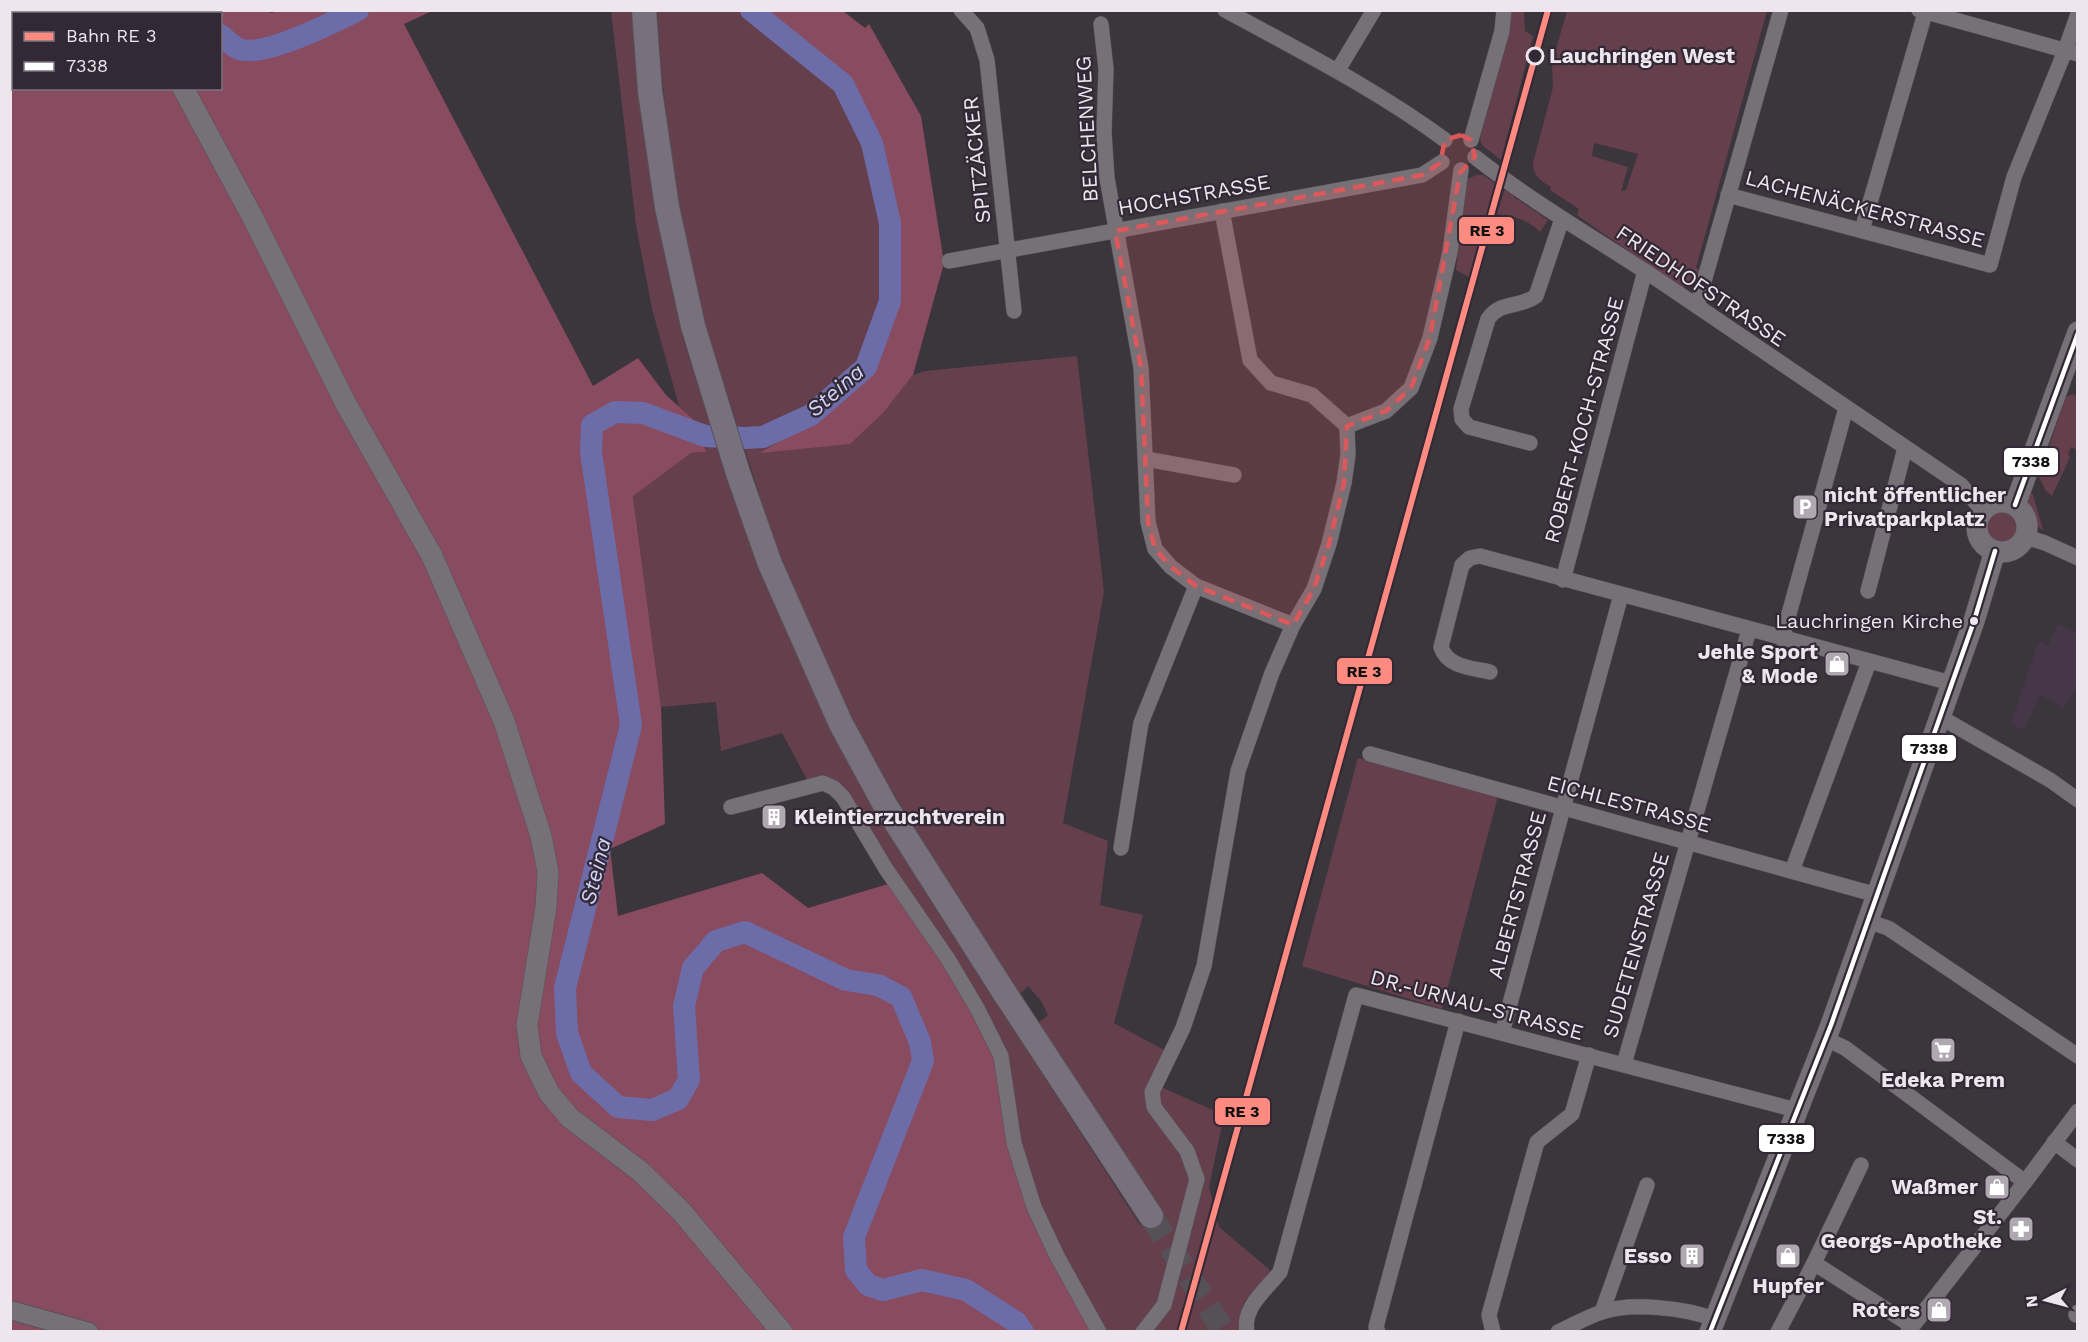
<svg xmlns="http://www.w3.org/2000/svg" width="2088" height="1342" font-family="'Work Sans',sans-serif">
	<rect width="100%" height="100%" fill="#3b353c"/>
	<polygon fill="#453747" points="2058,623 2077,634 2077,686 2064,708 2040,695 2024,730 2011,724 2038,643 2039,641 2048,645"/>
	<g fill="#653f4b" fill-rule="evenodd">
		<path d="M611,11h22l5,69 17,129 28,130 63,191 30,79 36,78 91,167 49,80 188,291 20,-15 -122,-187 10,-8 -7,-14 -13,-15 -7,7h-4l-125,-202 -41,-75 -51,-109 -27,-70 -67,-209 -18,-77 -15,-75 -11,-99 -5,-66h86l116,99 24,72 -2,158 -40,60 -79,52 122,-40 29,-37 12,-4 152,-15 27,236 -41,231 45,18 -8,64 43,10 -29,108 50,27 -5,36 65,29 -15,72 10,40 51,43c-5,18 -19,21 -26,33 -4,8 -3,19 -3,28h-150l-63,-118 -20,-70 -12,-88 -158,-255 -16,-10 -9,1 -31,-58 -61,18 -5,-49 -55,5 -28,-212 58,-42 14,-1 -13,-34 -13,-12 -27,-97 -16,-84z"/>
		<polygon points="1511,11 1524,11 1525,31 1533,36 1501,160 1482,145 1480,139"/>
		<path d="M1567,11h200l-71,257 8,3c-6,12 -10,14 -22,17l-104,-72 -1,-3 2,-4 -29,-19 1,-3c-11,-7 -17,-10 -18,-24l20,-76 -1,-24zM1594,143l44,11 -12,36 -5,1 7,-24 -36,-11z"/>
		<polygon points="1477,175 1483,175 1495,183 1469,277 1456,270 1465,184 1467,179"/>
		<path d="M1505,189l9,5v3l34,23 -8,12c-13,-13 -25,-15 -43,-18z"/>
		<polygon points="2073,394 2077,396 2077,450 2071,447 2068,454 2070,457 2052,496 2046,491 2039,477 2064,402 2066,397"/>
		<path d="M2029,490l4,5 10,35c-16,-8 -18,-25 -14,-40z"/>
		<circle cx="2002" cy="528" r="19"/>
		<polygon points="1358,758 1498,796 1442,1009 1302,966"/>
	</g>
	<g fill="#894b5f" fill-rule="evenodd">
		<path d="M263,10l9,3 6,-3 154,1 -28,13 189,362 45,-28 28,37 26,23 14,34 -15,1 -58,43 28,211 4,117 -55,25 8,67 144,-43 46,35 80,-24 56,75 52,96 12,88 20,70 63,118h-1080l-1,-1320zM14,14h206v74h-206z"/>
		<polygon points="743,11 843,11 865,28 869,24 921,116 944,263 913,375 884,412 850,444 760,453 839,404 881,340 883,182 859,110"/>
	</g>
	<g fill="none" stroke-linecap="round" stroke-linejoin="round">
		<g stroke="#6c6da8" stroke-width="22">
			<polyline points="203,10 204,14"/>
			<polyline points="751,10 843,84 872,143 890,223 890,301 866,367 811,415 763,437 744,438 705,436 643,413 615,412 592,425 591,452 631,725 565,988 567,1033 581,1073 618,1107 652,1110 678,1099 689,1080 684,1006 693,968 716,941 745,932 846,980 878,985 901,997 920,1042 923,1061 854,1237 856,1270 868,1285 883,1290 922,1280 966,1290 1016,1322 1023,1332"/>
			<path d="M220,35c6,4 13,12 19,14 24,9 95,-27 119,-39"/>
		</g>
		<polyline stroke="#565057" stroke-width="24" stroke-dasharray="24 12" stroke-linecap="butt" points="1151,1216 1224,1332"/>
		<g stroke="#575258" stroke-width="16">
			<g id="minor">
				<polyline points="961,10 977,28 987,60 1014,311"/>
				<path d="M1225,10c75,41 151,79 220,130"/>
				<polyline points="1919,10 2078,54"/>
				<polyline points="1101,24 1106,69 1104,132 1107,178 1141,368 1148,522 1155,549 1171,567 1196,586 1293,625"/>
				<polyline points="1338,70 1374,10"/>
				<polyline points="1471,140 1502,31 1504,10"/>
				<path d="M1475,157c58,46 123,83 185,124 100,68 200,136 301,204l22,26"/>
				<polyline points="1728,195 1990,265 2014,177 2065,51 2078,14"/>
				<polyline points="1862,230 1926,10"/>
				<polyline points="949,261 1422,175 1442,162"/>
				<polyline points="1697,306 1781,10"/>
				<polyline points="1347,426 1386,411 1411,388 1430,338 1450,252 1461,170"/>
				<path d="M1530,443l-61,-16 -7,-8 -1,-10 27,-90c13,-19 30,-10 48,-23l26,-77"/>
				<polyline points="1146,459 1234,475"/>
				<polyline points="2026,537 2045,543 2078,558"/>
				<polyline points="1563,580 1645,271"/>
				<polyline points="1868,591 1905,448"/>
				<polyline points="1782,639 1846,408"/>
				<path d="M1490,672c-18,-4 -43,-5 -49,-25l21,-82 8,-7 10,-2 471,127"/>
				<polyline points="1940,717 2050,780 2078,800"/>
				<polyline points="1370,754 1877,895"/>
				<polyline points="731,807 823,783 834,788 843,797 886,869 948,959 977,1008 1001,1056 1014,1143 1034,1207 1057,1256 1099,1332"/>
				<polyline points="1121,848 1141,723 1196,586"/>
				<polyline points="1792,871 1869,662"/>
				<polyline points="1867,921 1888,928 2078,1056"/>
				<polyline points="1502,1033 1621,595"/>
				<polyline points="1826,1039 1845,1048 2025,1182"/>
				<polyline points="1624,1064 1749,630"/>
				<polyline points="2054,1142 2078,1160"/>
				<polyline points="1861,1165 1814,1263 1912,1326"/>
				<polyline points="1602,1312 1647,1185"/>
				<polyline points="2076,1315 2078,1312"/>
				<polyline points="1143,1332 1164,1305 1197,1179 1187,1151 1154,1107 1152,1092 1183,1028 1204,966 1238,771 1272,673 1293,625 1314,589 1329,544 1344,483 1348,455 1347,426 1312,395 1271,383 1250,360 1222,211"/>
				<path d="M1247,1332c-5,-25 19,-42 33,-60l76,-277 440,115"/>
				<polyline points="1378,1332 1376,1327 1458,1021"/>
				<polyline points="1493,1332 1489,1315 1537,1142 1572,1114 1589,1055"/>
				<path d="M1558,1332c15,-7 29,-15 44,-20 30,-10 83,-4 112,7"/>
				<polyline points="1778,1332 1814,1263"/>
				<polyline points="1908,1332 2025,1182 2078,1111"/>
			</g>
		</g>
		<g stroke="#575258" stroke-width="20">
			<polyline id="tertiary" points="10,1310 89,1332"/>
		</g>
		<g stroke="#575258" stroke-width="22">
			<g id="secondary">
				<polyline points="132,10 134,14"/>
				<polyline points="183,88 253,218 346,404 432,556 504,721 541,836 548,872 546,907 527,1025 531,1056 549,1093 570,1118 640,1171 681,1211 782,1332"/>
				<circle cx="2002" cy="527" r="25"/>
				<polyline points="2015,505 2078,332"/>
				<polyline points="1710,1332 1831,1025 1974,621 1995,551"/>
			</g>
		</g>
		<g stroke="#575258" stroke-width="26">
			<polyline id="trunk" points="644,10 650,91 667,207 693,326 738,473 770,564 841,724 885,805 1004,992 1151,1216"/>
		</g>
		<use href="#minor" stroke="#767077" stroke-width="15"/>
		<use href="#tertiary" stroke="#767077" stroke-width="18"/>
		<use href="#secondary" stroke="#767077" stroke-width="21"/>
		<use href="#trunk" stroke="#78707c" stroke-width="24"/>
		<g stroke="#332835" stroke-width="9">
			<g id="bus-1">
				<polyline points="2015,505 2078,333"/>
				<polyline points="1710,1332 1831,1025 1974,621 1995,551"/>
			</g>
		</g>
		<use href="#bus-1" stroke="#fff" stroke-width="4.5"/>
		<g stroke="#332835" stroke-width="10">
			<polyline id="rail-1" points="1181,1332 1548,10"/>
		</g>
		<use href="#rail-1" stroke="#ff8a80" stroke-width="6"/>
	</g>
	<path fill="#dc585a" fill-opacity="0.2" stroke="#dc585a" stroke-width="4.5" stroke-dasharray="12 8" stroke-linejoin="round" d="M1461,135l10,5 4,17 -15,16 -30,165 -19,50 -25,23 -39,15 -3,57 -15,61 -15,45 -21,36 -97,-39 -25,-19 -16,-18 -7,-27 -7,-154 -26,-137 307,-56 18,-12 5,-23z"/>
	<defs>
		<g id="parking-square" transform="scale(1.35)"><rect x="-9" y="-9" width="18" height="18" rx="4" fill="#afa8b0" stroke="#332835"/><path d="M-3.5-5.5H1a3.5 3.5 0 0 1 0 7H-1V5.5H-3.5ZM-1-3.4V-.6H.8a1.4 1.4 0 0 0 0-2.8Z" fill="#fff"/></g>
		<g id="shop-square" transform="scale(1.35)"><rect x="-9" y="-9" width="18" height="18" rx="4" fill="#afa8b0" stroke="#332835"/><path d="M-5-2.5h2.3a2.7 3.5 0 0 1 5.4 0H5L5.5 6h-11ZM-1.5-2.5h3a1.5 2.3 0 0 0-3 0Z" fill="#fff"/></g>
		<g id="building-square" transform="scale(1.35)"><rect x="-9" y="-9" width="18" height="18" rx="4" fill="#afa8b0" stroke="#332835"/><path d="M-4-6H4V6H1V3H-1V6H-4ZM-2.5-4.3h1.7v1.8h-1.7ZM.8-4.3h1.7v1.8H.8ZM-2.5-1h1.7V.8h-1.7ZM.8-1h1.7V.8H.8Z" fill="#fff"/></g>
		<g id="supermarket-square" transform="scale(1.35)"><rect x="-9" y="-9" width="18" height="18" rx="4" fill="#afa8b0" stroke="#332835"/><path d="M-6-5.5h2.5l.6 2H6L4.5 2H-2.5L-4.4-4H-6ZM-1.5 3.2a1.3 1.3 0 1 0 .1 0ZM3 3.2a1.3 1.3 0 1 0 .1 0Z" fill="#fff"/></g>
		<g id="pharmacy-square" transform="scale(1.35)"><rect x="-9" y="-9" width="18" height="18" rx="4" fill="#afa8b0" stroke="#332835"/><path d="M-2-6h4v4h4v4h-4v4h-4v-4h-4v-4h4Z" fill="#fff"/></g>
	</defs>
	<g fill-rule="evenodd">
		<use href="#parking-square" x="1805" y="507"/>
		<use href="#shop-square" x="1837" y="664"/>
		<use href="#building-square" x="774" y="817"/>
		<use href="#supermarket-square" x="1943" y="1050"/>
		<use href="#shop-square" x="1997" y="1187"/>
		<use href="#pharmacy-square" x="2021" y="1229"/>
		<use href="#building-square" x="1692" y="1256"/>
		<use href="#shop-square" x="1788" y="1256"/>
		<use href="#shop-square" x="1939" y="1310"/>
	</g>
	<circle fill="#332835" stroke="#ede6ee" stroke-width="3" cx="1535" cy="56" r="8"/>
	<circle fill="#ede6ee" stroke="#332835" stroke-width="2" cx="1974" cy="621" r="5"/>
	<g text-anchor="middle" stroke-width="4.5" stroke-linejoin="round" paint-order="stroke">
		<g font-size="20" fill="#ede6ee" stroke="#332835" text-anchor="end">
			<text x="1963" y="628">Lauchringen Kirche</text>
		</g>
		<g font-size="21" font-weight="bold" fill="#ede6ee" stroke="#332835" text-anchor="start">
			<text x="1549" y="63">Lauchringen West</text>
		</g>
		<g font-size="21" fill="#ede6ee" stroke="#332835">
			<text transform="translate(1087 129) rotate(-93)" y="7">BELCHENWEG</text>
			<text transform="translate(977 160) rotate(-96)" y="7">SPITZÄCKER</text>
			<text transform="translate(1194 195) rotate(-10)" y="7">HOCHSTRASSE</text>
			<text transform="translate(1865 209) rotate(15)" y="7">LACHENÄCKERSTRASSE</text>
			<text transform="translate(1701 286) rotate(34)" y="7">FRIEDHOFSTRASSE</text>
			<text transform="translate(1584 420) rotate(-75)" y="7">ROBERT-KOCH-STRASSE</text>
			<text transform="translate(1629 804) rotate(15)" y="7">EICHLESTRASSE</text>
			<text transform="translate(1517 895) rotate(-75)" y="7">ALBERTSTRASSE</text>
			<text transform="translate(1636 945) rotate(-74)" y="7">SUDETENSTRASSE</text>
			<text transform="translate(1477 1005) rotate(15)" y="7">DR.-URNAU-STRASSE</text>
		</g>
		<g font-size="21" font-weight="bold" fill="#ede6ee" stroke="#332835" text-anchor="end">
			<text x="1824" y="502" text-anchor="start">nicht öffentlicher<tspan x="1824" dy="24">Privatparkplatz</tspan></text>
			<text x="1818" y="659">Jehle Sport<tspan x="1818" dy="24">&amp; Mode</tspan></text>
			<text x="794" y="824" text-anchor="start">Kleintierzuchtverein</text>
			<text x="1943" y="1087" text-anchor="middle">Edeka Prem</text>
			<text x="1978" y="1194">Waßmer</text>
			<text x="2002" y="1224">St.<tspan x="2002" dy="24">Georgs-Apotheke</tspan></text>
			<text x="1672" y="1263">Esso</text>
			<text x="1788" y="1293" text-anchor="middle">Hupfer</text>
			<text x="1920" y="1317">Roters</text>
		</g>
		<g font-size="22" font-style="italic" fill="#d0d3f8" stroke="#332835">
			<text transform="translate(835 390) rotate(-41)" y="8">Steina</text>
			<text transform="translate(595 871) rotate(-76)" y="8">Steina</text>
		</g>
	</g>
	<g stroke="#332835" stroke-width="2">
		<rect x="1458" y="216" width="57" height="29" rx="6" fill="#ff8a80"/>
		<rect x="2003" y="447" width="56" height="29" rx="6" fill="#fff"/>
		<rect x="1336" y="657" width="57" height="28" rx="6" fill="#ff8a80"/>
		<rect x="1901" y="734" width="56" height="28" rx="6" fill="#fff"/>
		<rect x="1214" y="1097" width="57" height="29" rx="6" fill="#ff8a80"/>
		<rect x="1758" y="1124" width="57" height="29" rx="6" fill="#fff"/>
	</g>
	<g font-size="16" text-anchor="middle" font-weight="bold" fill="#111">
		<text x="1487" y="236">RE 3</text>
		<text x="2031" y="467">7338</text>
		<text x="1364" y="677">RE 3</text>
		<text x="1929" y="754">7338</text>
		<text x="1242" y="1117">RE 3</text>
		<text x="1786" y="1144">7338</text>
	</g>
	<rect width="2088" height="1342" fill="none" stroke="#ede6ee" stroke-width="24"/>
	<rect x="12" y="12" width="210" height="78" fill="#332835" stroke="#7d747f" stroke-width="1.5"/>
	<rect x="24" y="32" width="30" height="9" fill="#ff8a80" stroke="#7d747f" stroke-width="1.5"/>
	<text x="66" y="42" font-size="18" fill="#ede6ee">Bahn RE 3</text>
	<rect x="24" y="62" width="30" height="9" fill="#ffffff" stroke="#7d747f" stroke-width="1.5"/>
	<text x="66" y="72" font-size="18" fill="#ede6ee">7338</text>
	<g transform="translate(2046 1300) rotate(264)" stroke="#332835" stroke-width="4.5" paint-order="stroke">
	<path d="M0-4.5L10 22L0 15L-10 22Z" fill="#ede6ee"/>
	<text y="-9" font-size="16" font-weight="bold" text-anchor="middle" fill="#ede6ee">N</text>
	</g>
</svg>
